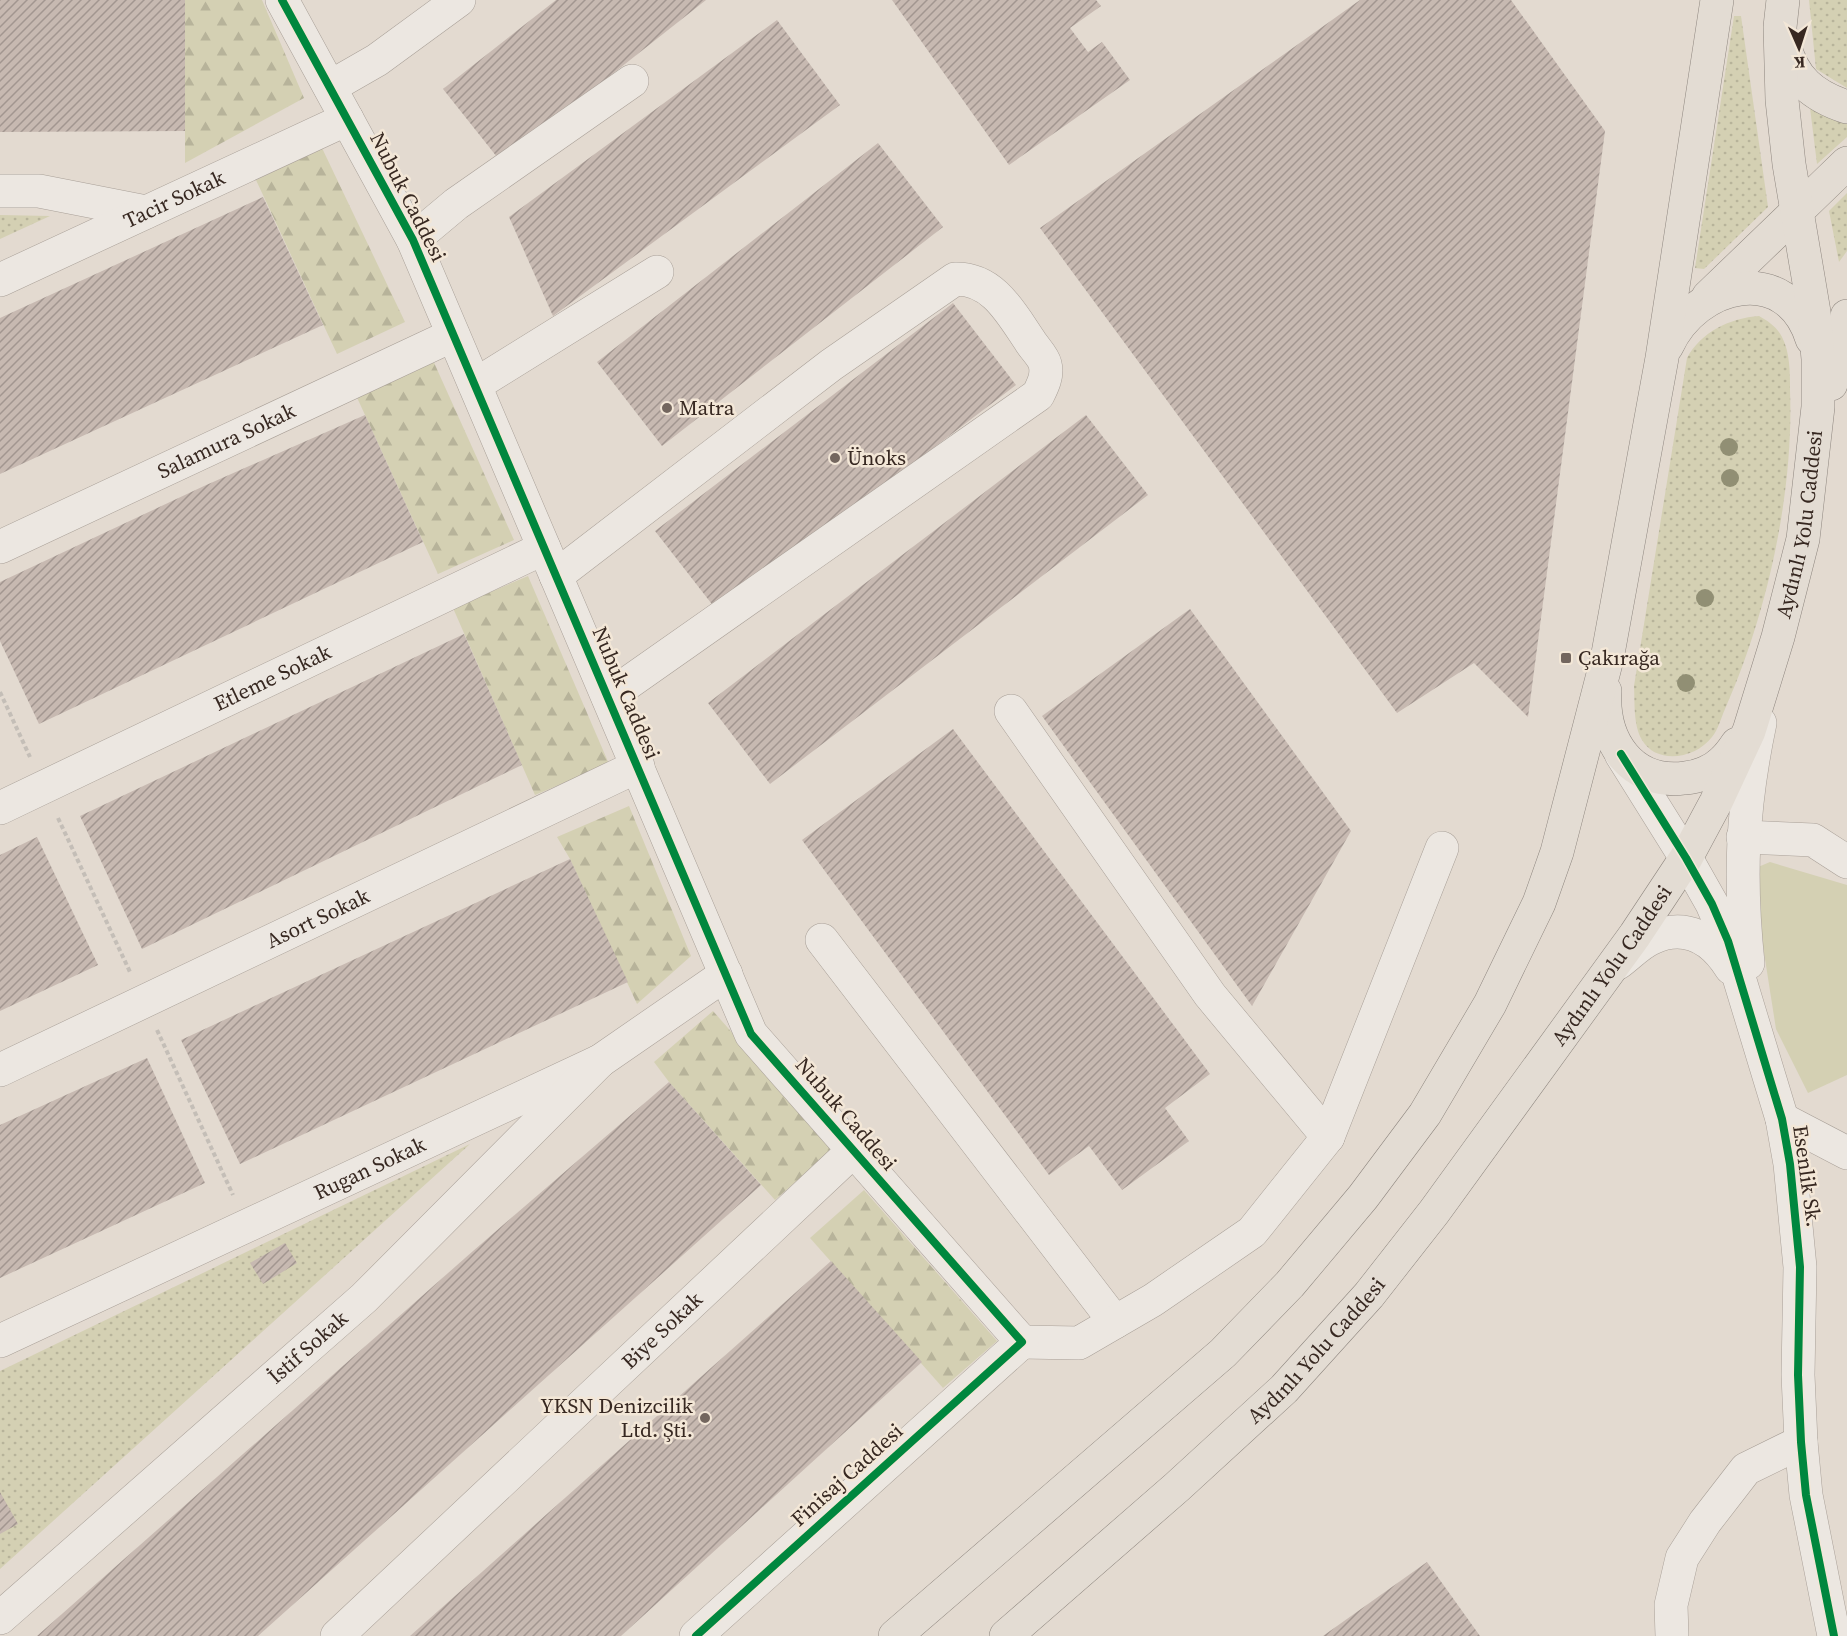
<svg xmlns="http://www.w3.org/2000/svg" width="1847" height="1636" font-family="'Source Serif 4',serif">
	<defs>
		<pattern id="grass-dots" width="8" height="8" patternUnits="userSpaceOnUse" patternTransform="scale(1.5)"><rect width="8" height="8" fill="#d4d0b3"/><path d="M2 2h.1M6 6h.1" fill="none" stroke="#b7b39a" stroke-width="1.8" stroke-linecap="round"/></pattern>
		<pattern id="forest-firs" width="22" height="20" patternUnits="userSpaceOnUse" patternTransform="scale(1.5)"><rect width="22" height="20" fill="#d4d0b3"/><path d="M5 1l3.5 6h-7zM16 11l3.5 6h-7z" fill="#b7b39a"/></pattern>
		<pattern id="building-hatch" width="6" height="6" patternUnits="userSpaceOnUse" patternTransform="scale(1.5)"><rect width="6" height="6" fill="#c7b9b1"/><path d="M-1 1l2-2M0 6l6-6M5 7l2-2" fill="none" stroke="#a29690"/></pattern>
	</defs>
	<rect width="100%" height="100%" fill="#e3dad0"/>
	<g fill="url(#grass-dots)">
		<polygon points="1809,0 1847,0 1847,88 1816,69"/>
		<polygon points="1734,16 1741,16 1768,207 1704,269 1695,268"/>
		<polygon points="1810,108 1847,121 1847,137 1817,164"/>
		<polygon points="1847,193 1847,251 1839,262 1829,211"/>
		<polygon points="0,215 50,216 0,239"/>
		<path d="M1759,316c9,5 18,11 23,21 8,15 8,36 8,53 4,103 -23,225 -65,319 -4,9 -7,21 -13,28 -17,22 -55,28 -70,3 -9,-15 -7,-38 -8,-54l53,-328c14,-26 43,-40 72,-42z"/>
		<polygon points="470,1144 0,1569 0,1371"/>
	</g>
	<g fill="url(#forest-firs)">
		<polygon points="185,0 262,0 304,98 185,163"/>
		<polygon points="322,148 405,322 337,354 256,180"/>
		<polygon points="431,356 514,540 438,574 354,391"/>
		<polygon points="528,576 609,764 535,795 453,608"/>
		<polygon points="629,806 691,956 637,1004 570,859 557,837"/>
		<polygon points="713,1011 834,1148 775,1200 669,1082 654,1062"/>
		<polygon points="864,1190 997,1341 943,1388 810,1238"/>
	</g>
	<polygon fill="#d4d0b3" points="1770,862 1847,885 1847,1075 1808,1093 1776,1029 1751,870"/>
	<g fill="url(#building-hatch)">
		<polygon points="0,0 185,0 185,131 0,132"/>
		<polygon points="556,0 706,0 501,162 443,89"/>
		<polygon points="892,0 1096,0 1101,6 1070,28 1088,52 1102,42 1130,80 1009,165"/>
		<polygon points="1360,0 1511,0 1605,131 1528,717 1474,663 1397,713 1040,228"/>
		<polygon points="777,20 840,105 553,316 509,217"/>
		<polygon points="878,143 943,227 662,446 597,362"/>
		<polygon points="263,197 323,325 0,474 0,318"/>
		<polygon points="953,303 1016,385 718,612 655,531"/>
		<polygon points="365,415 423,542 39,724 0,641 0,582 204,486"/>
		<polygon points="1086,415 1148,495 770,784 708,703"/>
		<polygon points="1190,609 1351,831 1252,1006 1042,716"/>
		<polygon points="464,634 522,765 142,949 80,816"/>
		<polygon points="953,729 1210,1074 1165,1108 1189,1141 1122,1190 1089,1146 1049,1175 802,840"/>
		<polygon points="37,837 98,965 0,1011 0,855"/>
		<polygon points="570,859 628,982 240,1164 181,1040"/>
		<polygon points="147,1058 205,1183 0,1278 0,1125"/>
		<polygon points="669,1082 761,1185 258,1636 37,1636 473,1251"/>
		<polygon points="285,1243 297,1263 263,1284 250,1263"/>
		<polygon points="831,1261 922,1362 621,1636 410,1636"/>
		<polygon points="0,1492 18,1524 0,1534"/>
		<polygon points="1427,1562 1480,1636 1323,1636"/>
	</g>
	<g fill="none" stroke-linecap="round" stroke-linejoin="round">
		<g stroke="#a9a098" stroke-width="34">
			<g id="minor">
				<polyline points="282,0 413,240 751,1034 1022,1342"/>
				<polyline points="330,87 377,60 459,0"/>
				<polyline points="0,191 39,191 146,212"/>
				<polyline points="413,240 456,204 632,81"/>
				<path id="s1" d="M0,280l347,-161"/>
				<polyline points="475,385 657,272"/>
				<path id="s2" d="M0,547l453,-212"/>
				<path d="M556,576l275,-211 124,-86c38,-1 56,34 75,62 4,7 13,15 15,23 3,11 -2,21 -7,31l-430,302"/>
				<polyline points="1011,711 1210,995 1328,1137"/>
				<polyline points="1621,754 1686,858 1712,904 1728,941 1782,1119 1790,1164 1800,1267 1798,1375 1801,1442 1806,1495 1834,1636"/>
				<path id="s3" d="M0,808l544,-260"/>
				<polyline points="1743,837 1813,840 1847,862"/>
				<polyline points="822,940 1115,1322"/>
				<path d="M1618,963c11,-8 22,-20 34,-25 34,-16 61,1 79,30"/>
				<path d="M1748,963c-9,-86 -6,-155 12,-240"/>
				<path id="s4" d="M0,1070l638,-304"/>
				<polyline points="1782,1119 1847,1153"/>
				<path id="s5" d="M0,1341l600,-280 126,-87"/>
				<polyline points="1022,1342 1079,1343 1153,1300 1252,1232 1328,1137 1442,848"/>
				<path id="s6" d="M0,1618l364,-320 236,-237"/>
				<path id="s7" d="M337,1636l517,-486"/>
				<polyline points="696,1636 1022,1342"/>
				<polyline points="1672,1636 1671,1605 1682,1558 1705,1522 1746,1469 1801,1442"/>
			</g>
		</g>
		<g stroke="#8e867f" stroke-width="34">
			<g id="major">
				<path d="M1784,44c9,35 29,52 63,63"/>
				<polyline points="1708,297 1847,163"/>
				<path d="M1667,346c29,-64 120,-86 145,-7"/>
				<polyline points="1831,384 1847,316"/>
				<path d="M1605,691c-3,50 26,94 80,87 13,-1 28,-7 37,-16 6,-5 11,-12 15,-18"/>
				<polyline points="895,1636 1223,1353 1290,1284 1363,1197 1425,1114 1490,1004 1539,903 1557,852 1607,659 1662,358 1717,0"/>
				<path id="s8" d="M1006,1636l171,-149 107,-98 85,-94 65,-83 201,-277 51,-77 30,-56 33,-71 29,-94 25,-98 15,-132v-48l-4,-47 -25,-148 -7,-64 -2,-73 3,-27"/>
			</g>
		</g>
		<g stroke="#c4beb7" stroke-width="4" stroke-dasharray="4.5 3" stroke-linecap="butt">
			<polyline points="0,692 30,757"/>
			<polyline points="58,818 130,972"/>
			<polyline points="157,1030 233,1195"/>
		</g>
		<use href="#minor" stroke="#ece7e1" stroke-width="33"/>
		<use href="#major" stroke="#e3dcd3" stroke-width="33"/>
		<g stroke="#f3e7d7" stroke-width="11">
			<g id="cycleway">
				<polyline points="282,0 413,240 751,1034 1022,1342 696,1636"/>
				<polyline points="1621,754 1686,858 1712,904 1728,941 1782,1119 1790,1164 1800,1267 1798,1375 1801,1442 1806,1495 1834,1636"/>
			</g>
		</g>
		<use href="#cycleway" stroke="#00873e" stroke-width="8"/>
	</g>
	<g fill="#918f74">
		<circle cx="1729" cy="447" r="9"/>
		<circle cx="1730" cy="478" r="9"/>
		<circle cx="1705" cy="598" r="9"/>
		<circle cx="1686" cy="683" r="9"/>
	</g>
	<g fill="#73665e" stroke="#f3e7d7" stroke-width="2">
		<circle cx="667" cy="408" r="6"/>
		<circle cx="835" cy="458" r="6"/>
		<rect x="1560" y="652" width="12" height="12" rx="3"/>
		<circle cx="705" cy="1418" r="6"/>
	</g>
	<g text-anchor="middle" stroke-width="5" stroke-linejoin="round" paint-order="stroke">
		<g font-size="21" fill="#372821" stroke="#f3e7d7">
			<text transform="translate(408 197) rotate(63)" y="7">Nubuk Caddesi</text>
			<text dy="7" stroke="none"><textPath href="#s1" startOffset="192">Tacir Sokak</textPath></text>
			<text dy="7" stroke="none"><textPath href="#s2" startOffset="250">Salamura Sokak</textPath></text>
			<text dy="7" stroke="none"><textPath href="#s8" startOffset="1394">Aydınlı Yolu Caddesi</textPath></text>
			<text dy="7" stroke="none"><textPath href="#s3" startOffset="302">Etleme Sokak</textPath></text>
			<text transform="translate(626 693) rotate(67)" y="7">Nubuk Caddesi</text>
			<text dy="7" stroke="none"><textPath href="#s4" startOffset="352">Asort Sokak</textPath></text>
			<text dy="7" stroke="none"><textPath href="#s8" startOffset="908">Aydınlı Yolu Caddesi</textPath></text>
			<text transform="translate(846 1114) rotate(49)" y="7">Nubuk Caddesi</text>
			<text dy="7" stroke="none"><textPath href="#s5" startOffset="408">Rugan Sokak</textPath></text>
			<text transform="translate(1807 1176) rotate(82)" y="7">Esenlik Sk.</text>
			<text dy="7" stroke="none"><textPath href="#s7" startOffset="446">Biye Sokak</textPath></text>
			<text dy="7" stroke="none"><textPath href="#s6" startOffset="410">İstif Sokak</textPath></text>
			<text dy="7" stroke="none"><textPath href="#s8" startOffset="422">Aydınlı Yolu Caddesi</textPath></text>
			<text transform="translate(847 1475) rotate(-42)" y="7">Finisaj Caddesi</text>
		</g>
		<g font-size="21" fill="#372821" stroke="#f3e7d7" text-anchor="start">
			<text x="679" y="415">Matra</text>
			<text x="847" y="465">Ünoks</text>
			<text x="1578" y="665">Çakırağa</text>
			<text x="693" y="1413" text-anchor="end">YKSN Denizcilik<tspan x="693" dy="24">Ltd. Şti.</tspan></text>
		</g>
	</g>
	<g transform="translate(1799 48) rotate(177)" stroke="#f3e7d7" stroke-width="4.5" paint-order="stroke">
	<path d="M0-4.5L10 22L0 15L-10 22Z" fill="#372821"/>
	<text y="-9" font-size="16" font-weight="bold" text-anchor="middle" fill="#372821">K</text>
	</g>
</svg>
